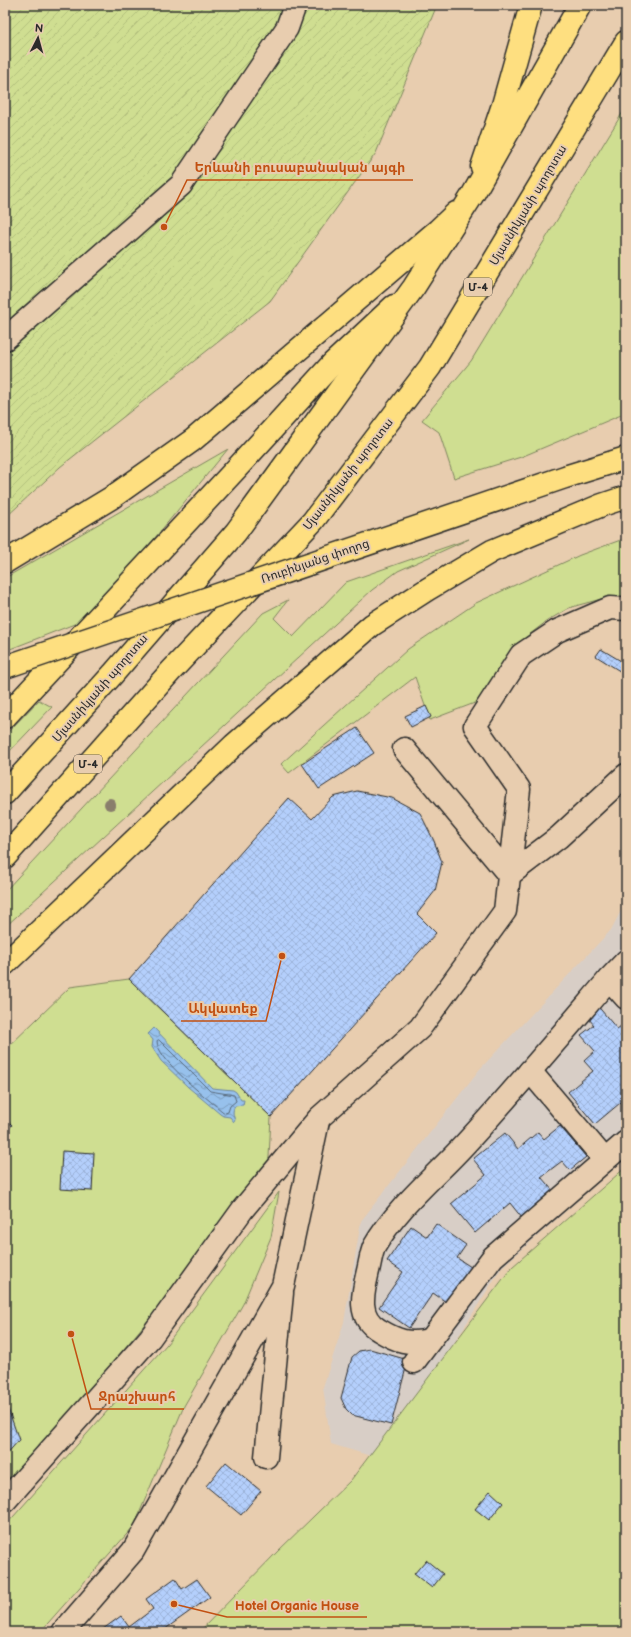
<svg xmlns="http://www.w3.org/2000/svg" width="631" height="1637" font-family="'Balsamiq Sans','Noto Sans Armenian',sans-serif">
	<defs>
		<pattern id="garden-furrows" width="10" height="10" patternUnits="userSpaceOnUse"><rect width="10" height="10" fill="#cfde91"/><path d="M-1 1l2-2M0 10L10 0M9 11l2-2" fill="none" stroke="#b2bf7d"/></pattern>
		<pattern id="water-waves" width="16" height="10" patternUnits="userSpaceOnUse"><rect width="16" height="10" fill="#97c1ec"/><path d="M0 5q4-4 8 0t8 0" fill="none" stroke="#7b9dbf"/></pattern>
		<pattern id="building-cross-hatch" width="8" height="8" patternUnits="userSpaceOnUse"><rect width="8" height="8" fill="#b4cffc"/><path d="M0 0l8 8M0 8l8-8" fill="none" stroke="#9bb2d8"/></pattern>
	</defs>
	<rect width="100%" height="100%" fill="#e8cdaf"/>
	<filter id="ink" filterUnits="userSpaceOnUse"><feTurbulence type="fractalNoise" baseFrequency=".025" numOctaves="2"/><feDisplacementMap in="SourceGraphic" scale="8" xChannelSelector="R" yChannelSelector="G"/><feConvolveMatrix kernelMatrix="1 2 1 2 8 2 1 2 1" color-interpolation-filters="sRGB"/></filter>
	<g filter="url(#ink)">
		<polygon fill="#d8cec6" points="626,901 626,1158 502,1267 381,1459 331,1444 323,1387 344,1322 361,1221 479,1070 611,930"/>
		<g fill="#cfde91" stroke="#7d845e">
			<polygon points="626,107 626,413 521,457 454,478 439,432 422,420 471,361"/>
			<polygon points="228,449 117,584 77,623 5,651 5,578"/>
			<polygon points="626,538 626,595 601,599 579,605 569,608 547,621 525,638 514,650 480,701 430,720 415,677 289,773 281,764 408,649 476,603 580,555"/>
			<polygon points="469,539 398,571 372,590 5,927 5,891 263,613 288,600 274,618 293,637 346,582"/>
			<polygon points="39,700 52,707 5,756 5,735"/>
			<polygon points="129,979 271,1117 268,1177 5,1491 5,1050 70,987"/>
			<polygon points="626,1167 626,1632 199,1632 278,1551 351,1480 512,1267"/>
			<polygon points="279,1192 271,1237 243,1304 184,1406 134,1526 40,1632 5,1632 5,1526 167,1344"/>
		</g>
		<polygon fill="url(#garden-furrows)" stroke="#7d845e" points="5,5 437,5 376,153 270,301 60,467 5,518"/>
		<path fill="url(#water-waves)" stroke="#6c859f" d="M154,1028l58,60 21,2 3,2 5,8h3l-1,5 -8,1c-3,5 -2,9 0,14l-1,2 -4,-5 -7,-1 -3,-2 -32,-27 -27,-26 -9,-14 1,-7 -5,-6z"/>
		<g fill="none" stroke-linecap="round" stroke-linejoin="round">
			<path stroke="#566778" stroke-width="1" d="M159,1040l51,51 24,4 2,6 -6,5 -2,6 -3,1 -3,-2c-14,-12 -66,-52 -65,-70z"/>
		</g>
		<g fill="url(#building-cross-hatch)" stroke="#2b2b2b">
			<polygon points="5,397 10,405 5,409"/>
			<polygon points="601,649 626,664 626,675 596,656"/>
			<polygon points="426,706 431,717 411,727 405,716"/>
			<polygon points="357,728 374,753 319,789 302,764"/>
			<polygon points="357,791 392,798 420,813 434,841 442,862 435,891 417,914 436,933 271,1117 129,979 289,798 312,819 333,797"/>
			<polygon points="596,1004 617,1029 625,1023 626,1024 626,1098 595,1124 568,1092 593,1071 584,1061 595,1051 581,1035 594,1025 584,1013"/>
			<polygon points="5,1118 12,1125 5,1133"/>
			<polygon points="560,1126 586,1157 570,1170 562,1161 541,1177 554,1192 522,1218 510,1203 475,1233 451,1204 486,1175 473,1159 505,1133 518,1149 538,1132 544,1139"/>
			<polygon points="62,1151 94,1153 92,1191 60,1189"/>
			<polygon points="436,1224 466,1245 457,1258 471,1267 446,1302 433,1293 409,1328 379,1307 403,1272 387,1261 411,1226 427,1237"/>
			<polygon points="370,1349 408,1360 391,1425 352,1415 346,1409 341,1398 352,1357 359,1351"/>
			<polygon points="5,1400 19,1440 5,1456"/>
			<polygon points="226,1462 261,1491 241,1515 206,1486"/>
			<polygon points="490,1491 503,1503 489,1520 475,1509"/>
			<polygon points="426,1560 443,1574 432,1588 414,1574"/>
			<polygon points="175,1578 182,1589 197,1579 210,1597 161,1632 99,1632 121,1616 129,1627 153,1609 146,1599"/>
		</g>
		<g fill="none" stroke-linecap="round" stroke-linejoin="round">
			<g stroke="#2b2b2b" stroke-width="25">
				<g id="minor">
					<polyline points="5,339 181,185 287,28 295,5"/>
					<polyline points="404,749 509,875 559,837 626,775"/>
					<polyline points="609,979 626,998"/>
					<polyline points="530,1071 605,1160"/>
					<path d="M430,1340c-21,5 -33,1 -51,-10 -23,-13 -16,-38 -11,-59 2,-8 3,-17 6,-24 23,-40 61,-70 92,-104 49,-53 96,-109 143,-164l17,-18"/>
					<polyline points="414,1362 493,1257 626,1142"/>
					<polyline points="266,1457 282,1293"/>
					<polyline points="5,1501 150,1338 243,1209 319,1118 420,1028 505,911 519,789 475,726 521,655 557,631 610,608 626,609"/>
					<polyline points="63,1632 133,1551 283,1286 318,1121"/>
				</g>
			</g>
			<g stroke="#2b2b2b" stroke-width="25">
				<g id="major">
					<polyline points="482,167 503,105 531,5"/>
					<polyline points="568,476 626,458"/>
					<polyline points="5,562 111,498 193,440 438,230 456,213"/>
					<polyline points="5,717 236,469 333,363 394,306"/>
					<polyline points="5,964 234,745 372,625 428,589 492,551 602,505 626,497"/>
				</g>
			</g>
			<g stroke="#2b2b2b" stroke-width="25">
				<g id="highway">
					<polyline points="5,793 113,674 236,532 414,287 472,196 580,5"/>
					<polyline points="5,857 171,671 313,521 430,367 626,42"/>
				</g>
			</g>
			<use href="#minor" stroke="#e8cdaf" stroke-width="22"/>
			<use href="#major" stroke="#fedf80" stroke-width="22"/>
			<use href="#highway" stroke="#fedf80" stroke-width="22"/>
			<g stroke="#2b2b2b" stroke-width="25" stroke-linecap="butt">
				<polyline id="major-bridge" points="5,667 568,476"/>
			</g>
			<use href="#major-bridge" stroke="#fedf80" stroke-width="22"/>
		</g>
		<circle fill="#897e6c" cx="110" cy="804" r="6"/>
	</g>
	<g text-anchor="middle" stroke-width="4" stroke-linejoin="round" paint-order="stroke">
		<g fill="#e8cdaf" stroke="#645c53" stroke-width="1">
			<rect x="464" y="278" width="28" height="18" rx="3"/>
			<rect x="74" y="755" width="28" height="18" rx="3"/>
		</g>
		<g font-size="11" font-weight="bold" fill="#2b2b2b">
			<text x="478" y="291">Մ-4</text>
			<text x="88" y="768">Մ-4</text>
		</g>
		<g font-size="12" fill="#2b2b2b" stroke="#e8cdaf">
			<text transform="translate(528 205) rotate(-59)" y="4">Մյասնիկյանի պողոտա</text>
			<text transform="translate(348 474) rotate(-52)" y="4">Մյասնիկյանի պողոտա</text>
			<text transform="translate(315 561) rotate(-19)" y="4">Ռուբինյանց փողոց</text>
			<text transform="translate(100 688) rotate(-49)" y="4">Մյասնիկյանի պողոտա</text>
		</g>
	</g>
	<path fill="none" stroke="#c25012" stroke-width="1.5" d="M164 227L187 180H413M282 956L266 1021H181M71 1334L91 1409H184M174 1604L227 1617H367"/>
	<g fill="#c25012" stroke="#e8cdaf" stroke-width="1.5">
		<circle cx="164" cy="227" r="4"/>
		<circle cx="282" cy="956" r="4"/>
		<circle cx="71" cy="1334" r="4"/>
		<circle cx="174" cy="1604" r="4"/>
	</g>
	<g font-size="13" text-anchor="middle" font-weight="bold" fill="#c25012" stroke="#e8cdaf" stroke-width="4" stroke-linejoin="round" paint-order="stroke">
		<text x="300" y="172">Երևանի բուսաբանական այգի</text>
		<text x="223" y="1013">Ակվատեք</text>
		<text x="137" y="1401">Ջրաշխարհ</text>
		<text x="297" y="1610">Hotel Organic House</text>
	</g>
	<rect width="631" height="1637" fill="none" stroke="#e8cdaf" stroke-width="20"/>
	<rect x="10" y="10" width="611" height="1617" fill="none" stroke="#2b2b2b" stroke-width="1.5" filter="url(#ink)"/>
	<g transform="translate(38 38) rotate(6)" stroke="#e8cdaf" stroke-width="3" paint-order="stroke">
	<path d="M0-3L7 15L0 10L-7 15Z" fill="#2b2b2b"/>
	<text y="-6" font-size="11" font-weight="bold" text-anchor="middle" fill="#2b2b2b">N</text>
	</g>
</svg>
